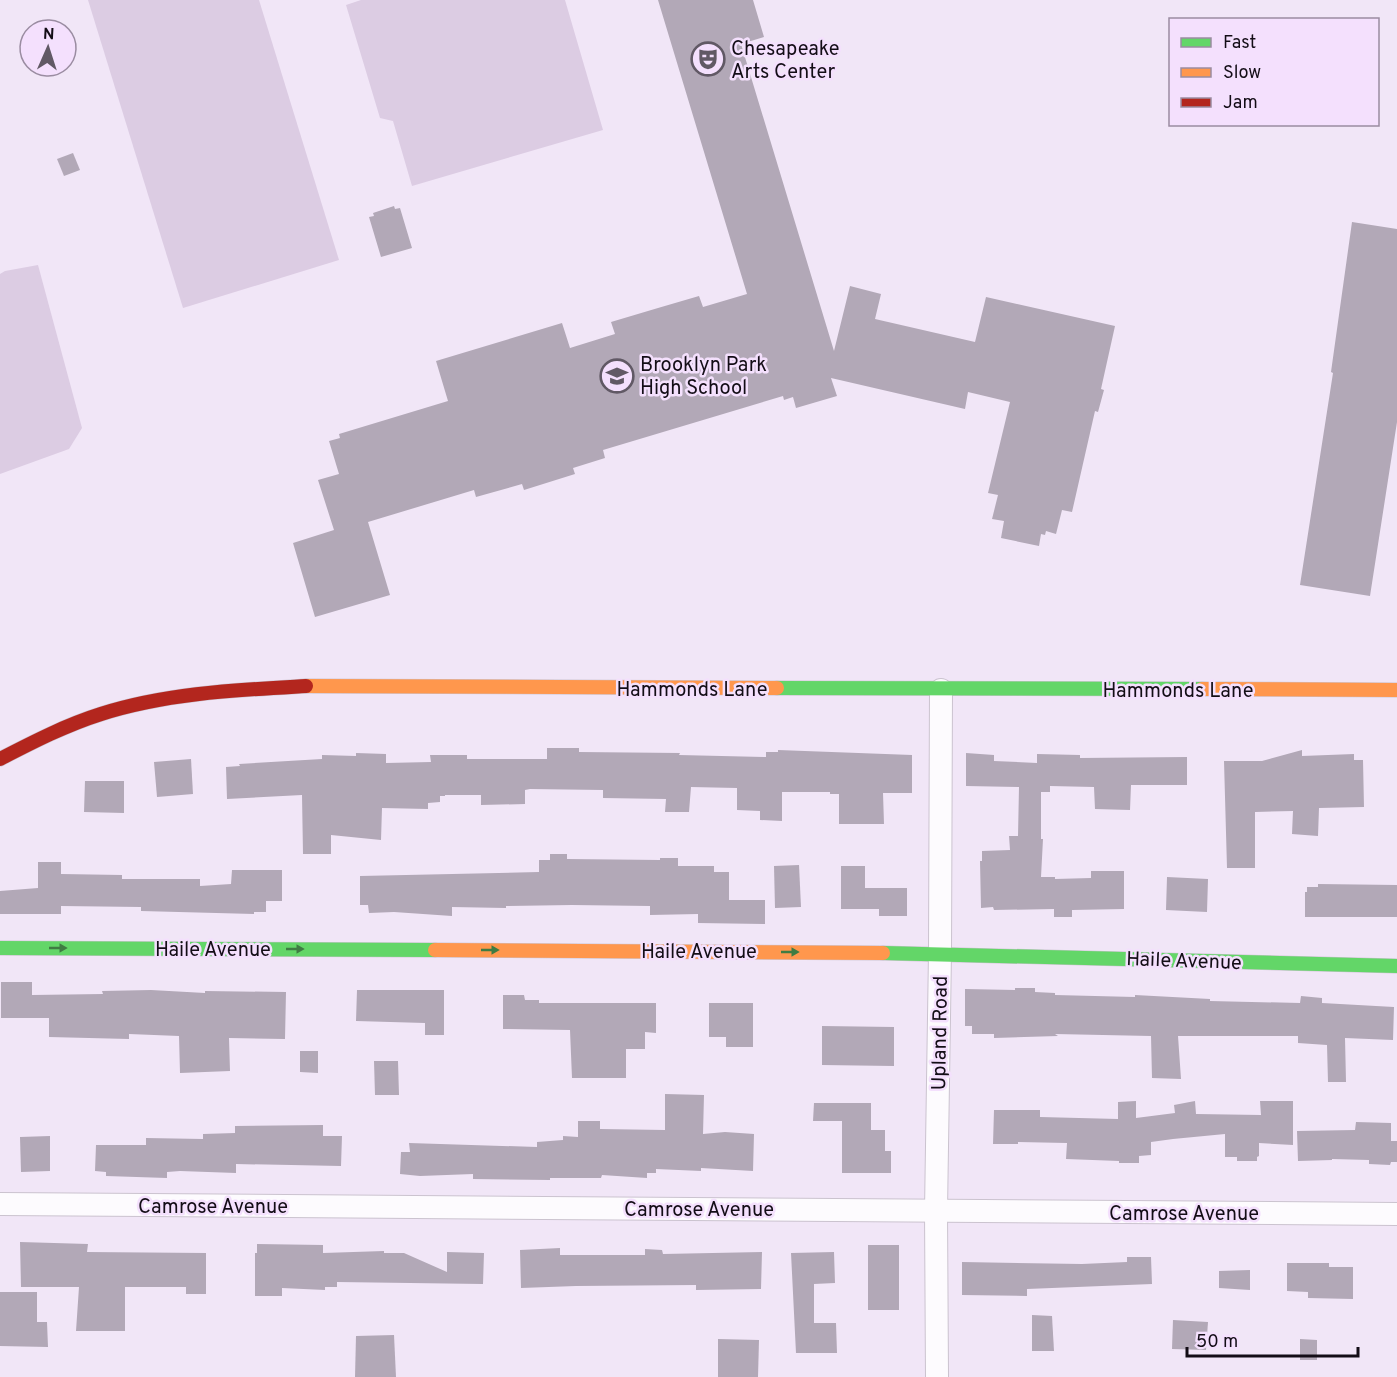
<svg xmlns="http://www.w3.org/2000/svg" width="1397" height="1377" font-family="Overpass,sans-serif">
	<rect width="100%" height="100%" fill="#f1e6f7"/>
	<g fill="#dccce3">
		<polygon points="88,0 259,0 339,260 183,308"/>
		<polygon points="361,0 565,0 603,130 412,186 393,121 380,118 346,5"/>
		<polygon points="38,265 82,428 69,449 0,474 0,274 5,271"/>
	</g>
	<g fill="#b2a8b7">
		<polygon points="658,0 753,0 764,37 741,44 834,351 850,286 881,294 875,319 975,342 986,297 1115,326 1101,389 1104,390 1098,412 1095,411 1072,512 1062,510 1056,534 1046,531 1045,535 1041,534 1039,546 1001,538 1004,521 992,519 998,495 988,493 1010,402 968,392 965,409 831,378 837,396 796,408 793,397 784,400 783,396 603,450 605,458 573,468 575,474 524,490 522,484 476,497 474,490 368,522 390,595 315,617 293,543 334,530 318,480 339,474 329,441 340,438 339,434 448,401 436,361 562,323 570,348 615,334 611,322 658,308 699,296 703,307 747,294"/>
		<polygon points="73,153 80,170 64,176 57,159"/>
		<polygon points="394,206 395,209 400,208 412,248 381,257 369,217 374,216 373,213"/>
		<polygon points="1352,222 1397,229 1397,422 1370,596 1300,585 1333,373 1331,372"/>
		<polygon points="547,748 579,748 579,752 680,753 679,755 766,757 766,752 778,752 778,750 912,755 912,793 883,793 884,824 839,824 839,794 830,794 830,792 782,792 782,821 760,820 760,811 737,810 737,788 691,787 689,812 665,812 666,799 603,798 603,790 530,789 525,790 525,804 481,805 481,795 445,795 445,796 440,796 440,802 428,803 428,809 382,808 381,840 331,835 331,854 303,854 302,795 227,799 226,767 240,766 239,764 322,759 322,755 356,756 356,753 386,754 386,763 431,762 430,755 467,755 467,759 547,759"/>
		<polygon points="1302,750 1302,756 1354,754 1354,760 1363,760 1364,807 1319,808 1318,836 1292,834 1293,811 1255,812 1255,868 1227,868 1224,761 1262,761"/>
		<polygon points="966,753 994,755 994,761 1037,763 1037,754 1080,755 1080,758 1187,757 1187,785 1131,785 1130,810 1095,809 1094,787 1050,786 1050,792 1041,792 1041,839 1043,839 1041,877 1055,877 1055,879 1091,878 1091,871 1124,871 1124,909 1072,910 1072,917 1054,917 1054,909 994,910 993,907 981,908 980,861 982,861 982,851 1010,850 1009,836 1018,836 1019,787 966,786"/>
		<polygon points="191,759 193,794 157,797 154,762"/>
		<polygon points="85,781 124,781 124,813 84,812"/>
		<polygon points="550,854 567,854 567,859 660,860 660,858 678,858 678,866 714,866 714,872 729,872 729,900 765,900 765,924 698,923 698,914 650,915 650,906 572,905 506,906 506,908 452,907 452,916 394,912 369,913 368,905 360,905 360,876 539,872 539,860 550,860"/>
		<polygon points="38,862 61,862 61,874 122,875 122,879 200,879 200,886 231,884 232,870 282,870 282,901 266,901 266,912 254,912 254,914 141,911 141,907 61,906 61,914 0,914 0,891 38,888"/>
		<polygon points="799,865 801,907 775,908 774,866"/>
		<polygon points="841,866 865,866 865,888 907,888 907,916 879,916 879,909 841,909"/>
		<polygon points="1167,877 1208,879 1207,912 1166,910"/>
		<polygon points="1318,884 1397,885 1397,917 1305,917 1305,892 1307,892 1307,887 1318,887"/>
		<polygon points="1,982 32,982 32,995 103,994 102,991 151,990 205,993 205,991 286,992 285,1039 229,1038 230,1071 180,1073 179,1036 129,1034 129,1039 49,1037 49,1018 1,1018"/>
		<polygon points="1015,988 1035,988 1035,992 1055,993 1055,995 1135,997 1135,995 1210,999 1210,1001 1300,1003 1301,996 1322,998 1322,1003 1394,1007 1393,1040 1345,1038 1346,1082 1328,1082 1327,1045 1298,1043 1298,1036 1178,1036 1181,1079 1152,1078 1151,1036 1055,1034 1058,1036 994,1038 994,1034 972,1034 972,1026 965,1026 965,989 1015,990"/>
		<polygon points="357,990 444,990 444,1035 425,1035 425,1023 356,1021"/>
		<polygon points="503,995 524,995 525,1000 539,1000 539,1003 656,1003 656,1033 645,1032 645,1049 626,1049 626,1078 572,1078 570,1030 503,1029"/>
		<polygon points="709,1003 753,1003 753,1047 726,1047 726,1037 709,1037"/>
		<polygon points="822,1026 894,1027 894,1066 822,1065"/>
		<polygon points="300,1051 318,1051 318,1073 300,1072"/>
		<polygon points="374,1061 398,1061 399,1095 375,1095"/>
		<polygon points="665,1094 704,1095 703,1134 725,1132 754,1134 753,1171 701,1168 701,1171 656,1169 656,1173 647,1173 647,1178 602,1175 601,1178 550,1178 550,1180 473,1179 473,1174 420,1176 400,1174 401,1152 410,1152 409,1143 537,1147 537,1142 563,1140 563,1136 578,1137 578,1121 600,1121 600,1129 665,1130"/>
		<polygon points="1136,1101 1136,1118 1175,1113 1174,1105 1195,1101 1196,1114 1261,1115 1260,1101 1293,1101 1293,1145 1259,1143 1259,1156 1257,1157 1257,1161 1237,1161 1237,1157 1225,1157 1225,1134 1173,1139 1151,1142 1151,1155 1139,1156 1139,1163 1119,1163 1119,1161 1066,1159 1067,1143 1018,1142 1018,1144 993,1144 994,1110 1040,1110 1040,1117 1118,1119 1118,1102"/>
		<polygon points="814,1103 871,1103 871,1130 885,1130 885,1151 891,1151 891,1173 842,1173 842,1121 813,1121"/>
		<polygon points="1356,1122 1391,1123 1391,1141 1397,1141 1397,1162 1391,1162 1390,1165 1369,1164 1369,1160 1332,1159 1332,1160 1298,1161 1297,1131 1355,1130"/>
		<polygon points="323,1125 323,1136 342,1136 341,1166 236,1164 236,1173 180,1171 167,1172 167,1178 106,1176 106,1172 95,1171 96,1145 146,1145 146,1138 203,1139 203,1134 235,1133 235,1126"/>
		<polygon points="50,1136 50,1171 21,1172 20,1137"/>
		<polygon points="20,1242 88,1244 87,1252 206,1253 206,1294 186,1294 186,1287 125,1287 125,1331 76,1331 79,1287 21,1287"/>
		<polygon points="257,1244 323,1245 323,1253 384,1251 384,1253 404,1253 447,1272 447,1252 484,1253 483,1284 337,1282 337,1287 325,1287 325,1290 282,1288 282,1296 255,1296 255,1253 257,1253"/>
		<rect x="868" y="1245" width="31" height="65"/>
		<polygon points="560,1248 560,1255 645,1255 645,1249 662,1250 663,1254 762,1252 761,1289 696,1290 696,1285 576,1286 521,1288 520,1250"/>
		<polygon points="834,1252 835,1283 814,1284 814,1323 836,1323 837,1353 796,1353 791,1253"/>
		<polygon points="1127,1257 1151,1257 1152,1284 1027,1289 1027,1296 962,1295 962,1262 1082,1264 1127,1262"/>
		<polygon points="1287,1263 1329,1263 1329,1267 1353,1267 1353,1299 1308,1298 1308,1292 1287,1291"/>
		<polygon points="1250,1270 1250,1290 1219,1288 1219,1271"/>
		<polygon points="0,1292 37,1292 37,1322 47,1322 48,1347 0,1346"/>
		<polygon points="1032,1315 1052,1316 1054,1351 1032,1351"/>
		<polygon points="1173,1320 1208,1322 1206,1350 1172,1349"/>
		<polygon points="394,1335 396,1377 355,1377 356,1336"/>
		<polygon points="718,1339 759,1340 758,1377 718,1377"/>
		<polygon points="1300,1339 1317,1340 1317,1360 1300,1360"/>
	</g>
	<g fill="none" stroke-linecap="round" stroke-linejoin="round">
		<g stroke="#cbc3cf" stroke-width="24">
			<g id="street">
				<polyline points="0,1204 1397,1214"/>
				<polyline points="937,1377 936,1211 940,953 941,690"/>
			</g>
		</g>
		<g stroke="#cbc3cf" stroke-width="15">
			<g id="fast">
				<polyline points="777,688 1202,689"/>
				<polyline points="0,948 435,950"/>
				<polyline points="883,953 1397,966"/>
			</g>
		</g>
		<g stroke="#cbc3cf" stroke-width="15">
			<g id="slow">
				<polyline points="306,686 777,688"/>
				<polyline points="1202,689 1397,690"/>
				<polyline points="435,950 883,953"/>
			</g>
		</g>
		<g stroke="#cbc3cf" stroke-width="15">
			<path id="jam" d="M0,759c33,-17 66,-34 101,-45 66,-21 136,-24 205,-28"/>
		</g>
		<use href="#street" stroke="#fdfbfe" stroke-width="22"/>
		<use href="#fast" stroke="#63d668" stroke-width="14"/>
		<use href="#slow" stroke="#ff974d" stroke-width="14"/>
		<use href="#jam" stroke="#b3261e" stroke-width="14"/>
	</g>
	<defs><path id="oneway-solid" d="M-6-.8H1V-3.2L6.5 0L1 3.2V.8H-6Z" transform="scale(1.5)"/></defs>
	<g fill="#3f7c43">
		<use href="#oneway-solid" transform="translate(58 948)"/>
		<use href="#oneway-solid" transform="translate(295 949)"/>
		<use href="#oneway-solid" transform="translate(490 950)"/>
		<use href="#oneway-solid" transform="translate(790 952)"/>
	</g>
	<defs>
		<g id="theatre-ring" transform="scale(1.725)"><circle r="9.5" fill="#f4e0fd" stroke="#615965" stroke-width="1.5"/><path d="M-5-5.5Q0-4 5-5.5V0Q5 5 0 6Q-5 5-5 0ZM-3.3-2.5H-1v1.5H-3.3ZM1-2.5H3.3v1.5H1ZM-2.8 1Q0 5.5 2.8 1Z" fill="#615965"/></g>
		<g id="school-ring" transform="scale(1.725)"><circle r="9.5" fill="#f4e0fd" stroke="#615965" stroke-width="1.5"/><path d="M0-5L7-2L0 1L-7-2ZM-4 1L0 2.5L4 1V4Q0 6-4 4Z" fill="#615965"/></g>
	</defs>
	<g fill-rule="evenodd">
		<use href="#theatre-ring" x="708" y="59"/>
		<use href="#school-ring" x="617" y="376"/>
	</g>
	<g text-anchor="middle" stroke-width="5" stroke-linejoin="round" paint-order="stroke">
		<g font-size="20" fill="#130d16" stroke="#f4e0fd" text-anchor="start">
			<text x="731" y="55">Chesapeake<tspan x="731" dy="23">Arts Center</tspan></text>
			<text x="640" y="371">Brooklyn Park<tspan x="640" dy="23">High School</tspan></text>
		</g>
		<g font-size="20" fill="#130d16" stroke="#f4e0fd">
			<text x="692" y="696">Hammonds Lane</text>
			<text x="1178" y="697">Hammonds Lane</text>
			<text x="213" y="956">Haile Avenue</text>
			<text x="699" y="958">Haile Avenue</text>
			<text transform="translate(1184 960) rotate(2)" y="7">Haile Avenue</text>
			<text transform="translate(939 1033) rotate(-89)" y="7">Upland Road</text>
			<text x="213" y="1213">Camrose Avenue</text>
			<text x="699" y="1216">Camrose Avenue</text>
			<text x="1184" y="1220">Camrose Avenue</text>
		</g>
	</g>
	<rect x="1169" y="18" width="210" height="108" fill="#f4e0fd" stroke="#9a8ca1" stroke-width="1.5"/>
	<rect x="1181" y="38" width="30" height="9" fill="#63d668" stroke="#9a8ca1" stroke-width="1.5"/>
	<text x="1223" y="48" font-size="18" fill="#130d16">Fast</text>
	<rect x="1181" y="68" width="30" height="9" fill="#ff974d" stroke="#9a8ca1" stroke-width="1.5"/>
	<text x="1223" y="78" font-size="18" fill="#130d16">Slow</text>
	<rect x="1181" y="98" width="30" height="9" fill="#b3261e" stroke="#9a8ca1" stroke-width="1.5"/>
	<text x="1223" y="108" font-size="18" fill="#130d16">Jam</text>
	<g transform="translate(48 48) rotate(3)"><circle r="28" fill="#f4e0fd" stroke="#9a8ca1" stroke-width="1.5"/>
	<path d="M0-4.5L10 22L0 15L-10 22Z" fill="#615965"/>
	<text y="-9" font-size="16" font-weight="bold" text-anchor="middle" fill="#130d16">N</text>
	</g>
	<path d="M1187 1347v9h171v-9" fill="none" stroke="#130d16" stroke-width="3"/>
	<text x="1196" y="1347" font-size="18" fill="#130d16" stroke="#f4e0fd" stroke-width="4.5" paint-order="stroke">50 m</text>
</svg>
